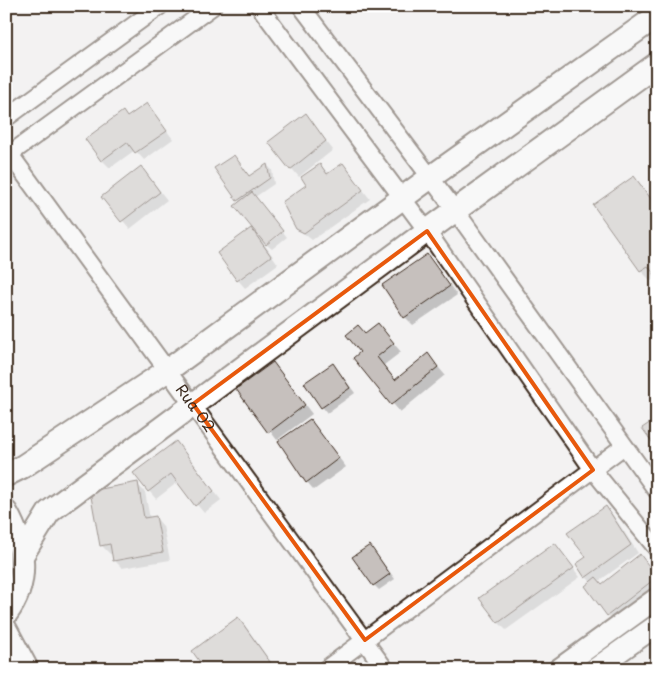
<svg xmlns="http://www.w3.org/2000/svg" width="663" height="675" font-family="'Playpen Sans',sans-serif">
	<rect width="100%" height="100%" fill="#f3f2f2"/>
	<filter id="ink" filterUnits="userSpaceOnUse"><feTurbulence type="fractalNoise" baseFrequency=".02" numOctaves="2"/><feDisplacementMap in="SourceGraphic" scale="10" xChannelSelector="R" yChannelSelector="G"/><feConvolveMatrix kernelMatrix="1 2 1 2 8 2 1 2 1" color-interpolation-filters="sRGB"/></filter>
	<g filter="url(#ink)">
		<g fill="#0003">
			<polygon points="147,105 173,139 144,160 135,150 110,168 102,160 128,118"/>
			<polygon points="306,115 333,150 299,177 270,143"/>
			<polygon points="234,156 250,177 267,165 272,170 274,184 255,197 262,241 278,264 245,288 238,280 251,229 259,237 260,236 238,200"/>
			<polygon points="343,164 370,199 312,240 297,228 308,185 320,165 329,174"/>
			<polygon points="148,176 167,200 130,229 103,197"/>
			<polygon points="634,177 657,205 657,277 651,281 641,271 595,205"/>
			<polygon points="283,232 287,237 272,249 267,245"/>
			<polygon points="427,255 457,295 413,325 405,317"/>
			<polygon points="385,333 401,352 384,365 396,381 428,355 445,375 400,412 355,359 362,352 366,334"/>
			<polygon points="273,363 312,414 277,440 238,389"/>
			<polygon points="333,364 355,393 327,413 305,384"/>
			<polygon points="310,421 346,467 314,490 307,482"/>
			<polygon points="176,442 221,500 204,513 178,482 156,499 149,491"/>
			<polygon points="137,484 145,492 150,519 156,518 163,526 170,560 122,568 114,560 113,553 110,554 102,546"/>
			<polygon points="605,507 613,515 638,553 599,581 602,585 640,556 657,575 657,591 616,623 608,615 591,582 586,577 587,558"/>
			<polygon points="555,545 580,577 506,630 498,622"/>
			<polygon points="370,546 395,579 379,590 374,585"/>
			<polygon points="238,619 246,627 276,669 207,669"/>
		</g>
		<g fill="#c6c0bd" stroke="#3b2a1e">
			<polygon points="147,103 167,131 135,153 127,142 101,161 85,139 123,111 127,117"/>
			<polygon points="306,113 326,141 290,170 268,142"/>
			<polygon points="234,155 249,176 267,164 270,178 237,201 214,168"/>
			<polygon points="343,163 363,190 304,233 296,229 282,202 306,185 301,177 320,164 327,174"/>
			<polygon points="141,166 160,192 121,222 101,197"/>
			<polygon points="634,176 657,207 657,278 648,266 640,271 593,205"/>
			<polygon points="252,192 283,231 266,245 234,206"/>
			<polygon points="251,228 271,256 237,281 217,253"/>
			<polygon points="427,254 450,286 404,318 382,285"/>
			<polygon points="378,323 394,343 377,357 395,380 428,353 438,367 391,405 353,358 360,352 346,335 358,325 365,333"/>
			<polygon points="273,362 305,405 268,433 236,389"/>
			<polygon points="333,363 350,388 321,408 304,383"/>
			<polygon points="657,418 657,449 642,428"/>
			<polygon points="310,419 339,458 306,483 278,441"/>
			<polygon points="176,441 214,491 195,506 171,474 148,492 133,473"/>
			<polygon points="138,482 144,518 156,516 163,552 113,561 110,544 100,546 90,491"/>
			<polygon points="606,506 631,545 585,578 576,564 586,557 567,533"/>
			<polygon points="555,543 574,568 498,623 479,598"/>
			<polygon points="370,545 390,574 373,586 352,557"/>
			<polygon points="640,554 657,577 607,616 585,586 596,577 602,584"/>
			<polygon points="238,617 275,669 205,669 192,651"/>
		</g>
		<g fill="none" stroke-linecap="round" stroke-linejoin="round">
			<g stroke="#3b2a1e" stroke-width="20">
				<g id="minor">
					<polyline points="259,6 427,231 593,470 657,549"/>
					<polyline points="301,6 455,210 657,491"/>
					<polyline points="6,118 160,6"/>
					<path id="s1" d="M6,149l379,520"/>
					<polyline points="10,154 213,6"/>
					<polyline points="326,669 624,446"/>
				</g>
			</g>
			<g stroke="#3b2a1e" stroke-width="24">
				<g id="tertiary">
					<polyline points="6,628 28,669"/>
					<polyline points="559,669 657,598"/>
					<polyline points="595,669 657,625"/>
				</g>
			</g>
			<g stroke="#3b2a1e" stroke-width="26">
				<g id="secondary">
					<polyline points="6,475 22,467 168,370 431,177 657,16"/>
					<path d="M6,512c19,33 24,70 0,102"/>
					<polyline points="23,554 49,512 58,505 427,231 657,64"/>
				</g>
			</g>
			<use href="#minor" stroke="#fff" stroke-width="16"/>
			<use href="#tertiary" stroke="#fff" stroke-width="20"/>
			<use href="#secondary" stroke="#fff" stroke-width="22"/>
		</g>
	</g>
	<path d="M0 0H663V675H0ZM427,231l166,239 -228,170 -172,-236z" fill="#f3f2f2" fill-opacity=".55" fill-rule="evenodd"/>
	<path fill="none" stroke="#e8590c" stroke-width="4" stroke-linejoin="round" d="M427,231l166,239 -228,170 -172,-236z"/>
	<g text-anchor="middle" stroke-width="4" stroke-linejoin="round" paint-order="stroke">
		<g font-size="15" fill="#3b2a1e" stroke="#fff">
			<text dy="5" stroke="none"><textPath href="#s1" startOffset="321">Rua 02</textPath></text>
		</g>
	</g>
	<rect width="663" height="675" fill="none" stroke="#fff" stroke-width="25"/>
	<rect x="12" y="12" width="638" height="650" fill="none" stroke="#3b2a1e" stroke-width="2" filter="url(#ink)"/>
</svg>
